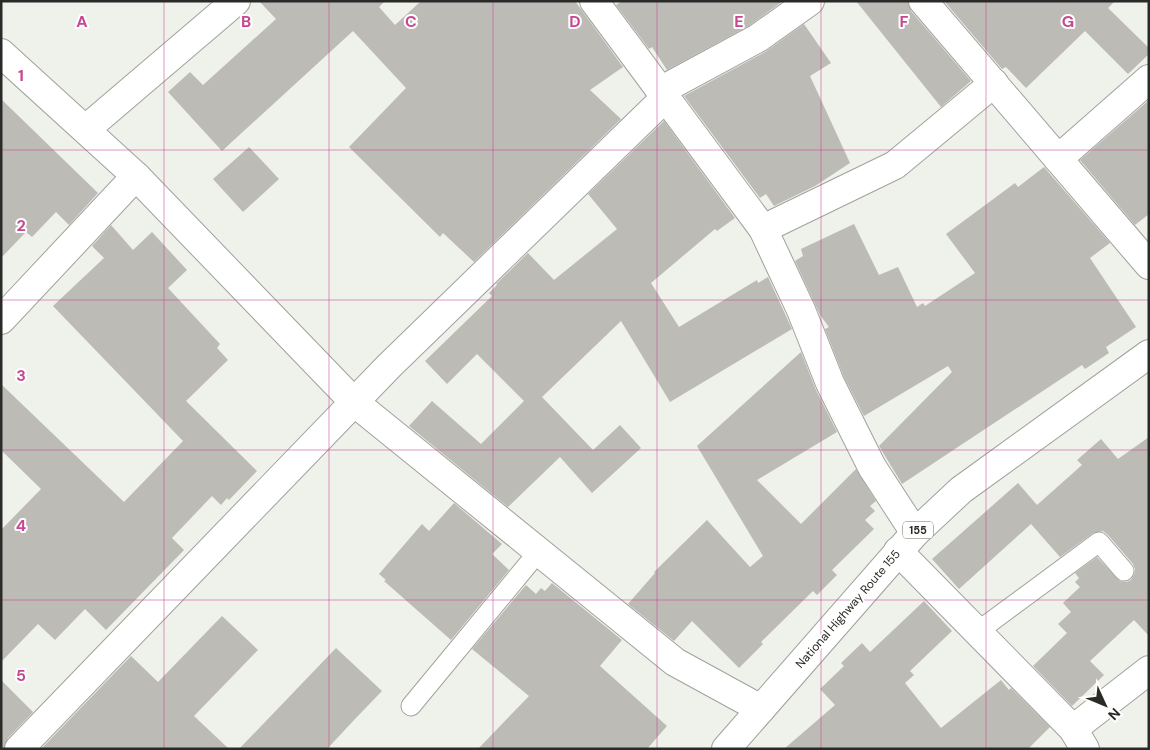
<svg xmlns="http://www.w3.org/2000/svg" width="1150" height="750" font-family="'DM Sans',sans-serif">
	<rect width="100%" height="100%" fill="#eff1eb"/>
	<g fill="#bdbbb5">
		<polygon points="259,1 385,1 379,7 395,25 421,1 575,1 623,67 590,90 621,119 474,262 443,233 440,237 349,147 406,88 353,31 222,151 168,92 190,72 203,85 276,19"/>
		<polygon points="622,1 783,1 750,25 667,70 652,47 649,49 616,5"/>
		<polygon points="856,1 908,1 911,11 971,81 941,107"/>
		<polygon points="944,1 1115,1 1108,8 1149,48 1149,54 1128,74 1085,31 1026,88 1006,67 1002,69"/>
		<polygon points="804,24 831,63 810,76 850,163 815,186 774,206 766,194 760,198 684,96 765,52"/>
		<polygon points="1,99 98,193 69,225 56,212 32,237 26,232 1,258"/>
		<polygon points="1149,100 1149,214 1135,225 1080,160"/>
		<polygon points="664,121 735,218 717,231 715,229 651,283 679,327 757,280 758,283 768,277 792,329 670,402 621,321 542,397 593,450 620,425 641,448 592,493 560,457 508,507 409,426 432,401 481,444 524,401 477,354 447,384 425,361 492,296 489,293 497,285 496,284 528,253 554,280 617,229 588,194"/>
		<polygon points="249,147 279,179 243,212 213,179"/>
		<polygon points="1044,167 1110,243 1090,258 1136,327 1106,347 1109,353 1085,369 1082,365 902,484 879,446 952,372 948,366 864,416 844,377 825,329 829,327 820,315 795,261 803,256 801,249 854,224 879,275 898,267 917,307 923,303 925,306 975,273 946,234 1015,183 1018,187"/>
		<polygon points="111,225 133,250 152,232 187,270 168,288 220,344 217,348 228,360 186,401 257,471 229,500 227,498 221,505 212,496 172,538 184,550 106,630 85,609 55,640 38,624 1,662 1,530 41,489 1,450 1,384 124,502 183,441 53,306 104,258 92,246"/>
		<polygon points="801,352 816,390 837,432 757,480 801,524 856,469 876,501 870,506 875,511 865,520 874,529 832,570 837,575 817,595 813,591 761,642 763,644 739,668 692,621 674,641 628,604 655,573 654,572 707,520 750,567 763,556 697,446"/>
		<polygon points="1149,437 1149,636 1134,620 1090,661 1104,675 1072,706 1033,666 1067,633 1058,624 1071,612 1063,603 1080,587 1075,582 1079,578 1075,573 1097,557 1120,581 1127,582 1131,580 1134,575 1135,569 1133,564 1108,535 1103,531 1093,533 1060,557 1031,524 959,589 932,559 1018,483 1037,505 1082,465 1077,460 1101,439 1118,459"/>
		<polygon points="454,503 502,544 492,554 509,570 451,640 384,581 386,580 379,574 422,524 429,531"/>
		<polygon points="552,583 622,640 600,666 667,726 647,749 478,749 529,696 472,649 526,585 536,594 541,588 545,591"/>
		<polygon points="924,601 952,631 910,671 914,675 905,683 941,728 1001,680 1009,690 1011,688 1050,727 1028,749 784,749 835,705 820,689 844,666 841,663 862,643 870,652"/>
		<polygon points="222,616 258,650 194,716 229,749 41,749 131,656 158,682"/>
		<polygon points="336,648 382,691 355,719 327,749 239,749"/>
		<polygon points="1,680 33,712 8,738 4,749 1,749"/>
	</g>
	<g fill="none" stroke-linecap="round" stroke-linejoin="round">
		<g stroke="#a1a29c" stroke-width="21">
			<g id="lane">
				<polyline points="977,632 1099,542 1124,571"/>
				<polyline points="411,706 539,551"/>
			</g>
		</g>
		<g stroke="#a1a29c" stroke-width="30">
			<g id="street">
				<polyline points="594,1 763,229 801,310 830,383 872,467 915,533"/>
				<polyline points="923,1 1149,265"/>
				<polyline points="1,53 136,176 354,402 675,662 761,709"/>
				<polyline points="660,91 758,38 810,1"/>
				<polyline points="86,129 236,1"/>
				<polyline points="1058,159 1149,79"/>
				<polyline points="763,229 895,165 994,83"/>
				<polyline points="1,320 136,176"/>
				<polyline points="898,551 1073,729 1085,749"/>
				<polyline points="1073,729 1149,670"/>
				<polyline points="19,749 389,366 665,98"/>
			</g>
		</g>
		<g stroke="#a1a29c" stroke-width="30">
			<polyline id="highway" points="726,749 915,533 961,490 1149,354"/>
		</g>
		<use href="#lane" stroke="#fff" stroke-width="19"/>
		<use href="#street" stroke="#fff" stroke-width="28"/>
		<use href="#highway" stroke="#fff" stroke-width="28"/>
	</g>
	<path fill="none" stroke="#c64792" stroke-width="1" stroke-opacity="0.55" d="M164,1v748M329,1v748M493,1v748M657,1v748M821,1v748M986,1v748M1,150h1148M1,300h1148M1,450h1148M1,600h1148"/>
	<g text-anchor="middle" stroke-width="4" stroke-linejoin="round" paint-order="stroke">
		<rect fill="#fffffe" stroke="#6a6b69" stroke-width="1" x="903" y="521.5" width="30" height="17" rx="4"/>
		<g font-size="11" font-weight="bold" fill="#2a2b29">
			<text x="918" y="534">155</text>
		</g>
		<g font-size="12" fill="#2a2b29" stroke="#fffffe">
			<text transform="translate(848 609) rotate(-49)" y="4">National Highway Route 155</text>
		</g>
	</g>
	<g font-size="16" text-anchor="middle" font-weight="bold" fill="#c64792" stroke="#fffffe" stroke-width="4" stroke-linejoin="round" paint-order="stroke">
		<text x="82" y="27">A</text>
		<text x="246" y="27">B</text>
		<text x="411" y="27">C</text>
		<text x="575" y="27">D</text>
		<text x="739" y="27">E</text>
		<text x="904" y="27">F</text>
		<text x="1068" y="27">G</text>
		<text x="21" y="81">1</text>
		<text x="21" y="231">2</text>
		<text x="21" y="381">3</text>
		<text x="21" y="531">4</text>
		<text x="21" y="681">5</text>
	</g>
	<rect width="1150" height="750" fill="none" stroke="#2a2b29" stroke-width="5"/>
	<g transform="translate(1105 705) rotate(134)" stroke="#fffffe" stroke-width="4" paint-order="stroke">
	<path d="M0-4L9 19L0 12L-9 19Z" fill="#2a2b29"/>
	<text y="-8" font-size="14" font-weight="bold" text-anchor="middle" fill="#2a2b29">N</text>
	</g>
</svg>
